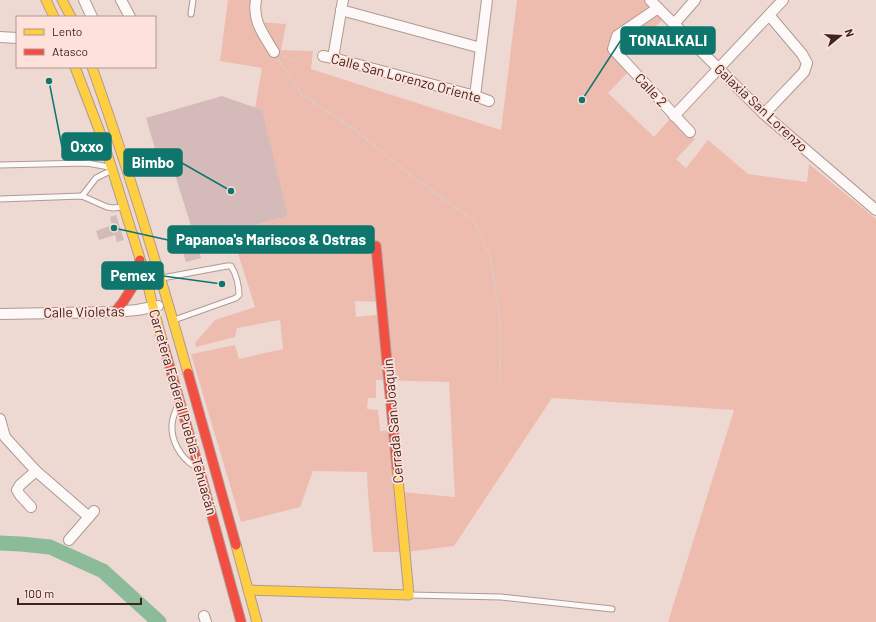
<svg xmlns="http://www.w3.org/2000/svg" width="876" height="622" font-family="Barlow,sans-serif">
	<rect width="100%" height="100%" fill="#eed8d2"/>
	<path fill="#eebcaf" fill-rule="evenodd" d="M228,0h30v22l28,2 -5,26 32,1 -2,18 190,61 16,-130h132l17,16 -41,41 7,11 -24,25 46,44 16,-18 25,20 -19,20 10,9 22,-28 40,34 59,8 2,-18 67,55v403h-208l66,-212 -182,-12 -98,148 -48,6h-33l-5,-59 -1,-21 -54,-1 -13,36 -59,15 -50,-168 44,-9 4,14 44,-10 -3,-29 -43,8 -2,9 -39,10 -1,-4 20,-23 40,-13 -19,-60 -7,1 -3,-15 62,-17 -33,-108 7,-40 -42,-7zM355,301l30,1 1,12 -30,3zM376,380l73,2 6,115 -54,-5 -5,-62 -16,1 -2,-21 -11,-1 1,-11h8z"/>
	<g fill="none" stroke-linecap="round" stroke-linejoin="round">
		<polyline stroke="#8cbb99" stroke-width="15" points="0,543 21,544 50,547 103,571 159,622"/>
	</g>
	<g fill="#d4bab9">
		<polygon points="222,96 262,110 288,216 196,241 172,166 161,169 146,118"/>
		<polygon points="116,215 124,240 117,242 115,235 99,240 96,231 112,225 110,217"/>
		<polygon points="197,244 201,258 186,262 182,249"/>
	</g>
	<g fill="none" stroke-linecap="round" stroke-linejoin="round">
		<g stroke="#af9a94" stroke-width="7">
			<g id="lane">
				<polyline points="191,14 193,0"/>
				<polyline points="87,163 98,141"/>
				<polyline points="0,165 87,163 109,167"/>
				<polyline points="82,196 96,178 110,171"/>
				<polyline points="0,199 82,196 107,207 113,208 122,207"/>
				<path d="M162,278l65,-12h4c5,8 8,20 8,29l-3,3 -62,22"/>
				<path d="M177,407c-2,6 -5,12 -5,18 -1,15 8,32 21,40"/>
				<polyline points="410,595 501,597 612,609"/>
			</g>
		</g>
		<g stroke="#af9a94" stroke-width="12">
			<g id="street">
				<polyline points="84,0 92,17"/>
				<polyline points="121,0 130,17"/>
				<path d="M256,0c-4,21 8,35 18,52"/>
				<polyline points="650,0 764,114 876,210"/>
				<polyline points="658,8 617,36 613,49 690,132"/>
				<polyline points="341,10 481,48"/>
				<polyline points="674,24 695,0"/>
				<polyline points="0,37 17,38"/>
				<polyline points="323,56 333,58 475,96 489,101"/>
				<polyline points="333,58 343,0"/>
				<polyline points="475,96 487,0"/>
				<polyline points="764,114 804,72 807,63 802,54 769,15"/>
				<polyline points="674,116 783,0"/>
				<polyline points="0,314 115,312 137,310 158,306"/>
				<polyline points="0,419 5,437 36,471 89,517"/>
				<polyline points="31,507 20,495 17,490 20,485 36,471"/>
				<polyline points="69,540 94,511"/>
				<polyline points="204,616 206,622"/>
			</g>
		</g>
		<g stroke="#af9a94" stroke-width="11">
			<g id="slow">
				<polyline points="46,0 54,17"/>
				<polyline points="62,0 71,17"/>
				<polyline points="75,67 101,135 112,169 147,281 153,307 162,340"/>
				<path d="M92,67c36,101 67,203 96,306"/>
				<polyline points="236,545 257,622"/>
				<polyline points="248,590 409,595 397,468"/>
			</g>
		</g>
		<g stroke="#af9a94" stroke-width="11">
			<g id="jam">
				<polyline points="376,246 397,468"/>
				<polyline points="115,312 123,302 133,286 140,260"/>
				<polyline points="162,340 198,465 241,622"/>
				<polyline points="188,373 236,545"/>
			</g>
		</g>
		<g stroke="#d6cfcd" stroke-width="1.5" stroke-dasharray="3 2" stroke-linecap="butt">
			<polyline points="283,56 297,61"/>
			<polyline points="278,59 303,95 358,132 408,173 474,221 491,258 500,322 500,384"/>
		</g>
		<use href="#lane" stroke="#fcf9f8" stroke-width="5"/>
		<use href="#street" stroke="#fcf9f8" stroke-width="10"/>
		<use href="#slow" stroke="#ffcf43" stroke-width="9"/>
		<use href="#jam" stroke="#f24e42" stroke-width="9"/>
	</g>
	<g text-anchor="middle" stroke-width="3.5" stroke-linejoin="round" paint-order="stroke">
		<g font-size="14" fill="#3e241d" stroke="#fee1da">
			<text transform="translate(406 78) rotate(15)" y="5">Calle San Lorenzo Oriente</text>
			<text transform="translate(651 90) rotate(47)" y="5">Calle 2</text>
			<text transform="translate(761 108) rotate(43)" y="5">Galaxia San Lorenzo</text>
			<text transform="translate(84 312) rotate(-1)" y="5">Calle Violetas</text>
			<text transform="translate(183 412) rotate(74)" y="5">Carretera Federal Puebla-Tehuacán</text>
			<text transform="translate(393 421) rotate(-95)" y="5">Cerrada San Joaquín</text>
		</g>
	</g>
	<path fill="none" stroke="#0f766e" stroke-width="1.5" d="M582 100L621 40M49 81L62 147M231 191L182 163M114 228L168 240M222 284L163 276"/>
	<g fill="#0f766e" stroke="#fee1da" stroke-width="1.5">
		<circle cx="582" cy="100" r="4"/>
		<circle cx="49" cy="81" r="4"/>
		<circle cx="231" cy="191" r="4"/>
		<circle cx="114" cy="228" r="4"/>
		<circle cx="222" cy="284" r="4"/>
	</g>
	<g fill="#0f766e" stroke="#0f766e" stroke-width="1.5">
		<rect x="621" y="27" width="94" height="27" rx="4"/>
		<rect x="62" y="133" width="49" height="27" rx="4"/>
		<rect x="124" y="149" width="58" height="27" rx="4"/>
		<rect x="168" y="226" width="206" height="27" rx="4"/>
		<rect x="102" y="262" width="61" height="27" rx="4"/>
	</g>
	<g font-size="15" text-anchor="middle" font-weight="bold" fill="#fff">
		<text x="668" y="46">TONALKALI</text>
		<text x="87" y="152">Oxxo</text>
		<text x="153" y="168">Bimbo</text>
		<text x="271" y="245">Papanoa's Mariscos &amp; Ostras</text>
		<text x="133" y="281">Pemex</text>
	</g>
	<rect x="16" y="16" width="140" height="52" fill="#fee1da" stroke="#b1958e"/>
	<rect x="24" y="29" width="20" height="6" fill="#ffcf43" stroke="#b1958e"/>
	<text x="52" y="36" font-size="12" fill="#3e241d">Lento</text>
	<rect x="24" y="49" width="20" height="6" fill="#f24e42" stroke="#b1958e"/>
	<text x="52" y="56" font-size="12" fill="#3e241d">Atasco</text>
	<g transform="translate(840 36) rotate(72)" stroke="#fee1da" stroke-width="3" paint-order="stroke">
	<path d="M0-3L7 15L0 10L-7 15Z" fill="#3e241d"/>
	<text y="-6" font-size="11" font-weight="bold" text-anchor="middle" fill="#3e241d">N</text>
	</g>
	<path d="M18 598v6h123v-6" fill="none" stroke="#3e241d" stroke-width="2"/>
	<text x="24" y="598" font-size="12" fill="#3e241d" stroke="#fee1da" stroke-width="3" paint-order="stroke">100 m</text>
</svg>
